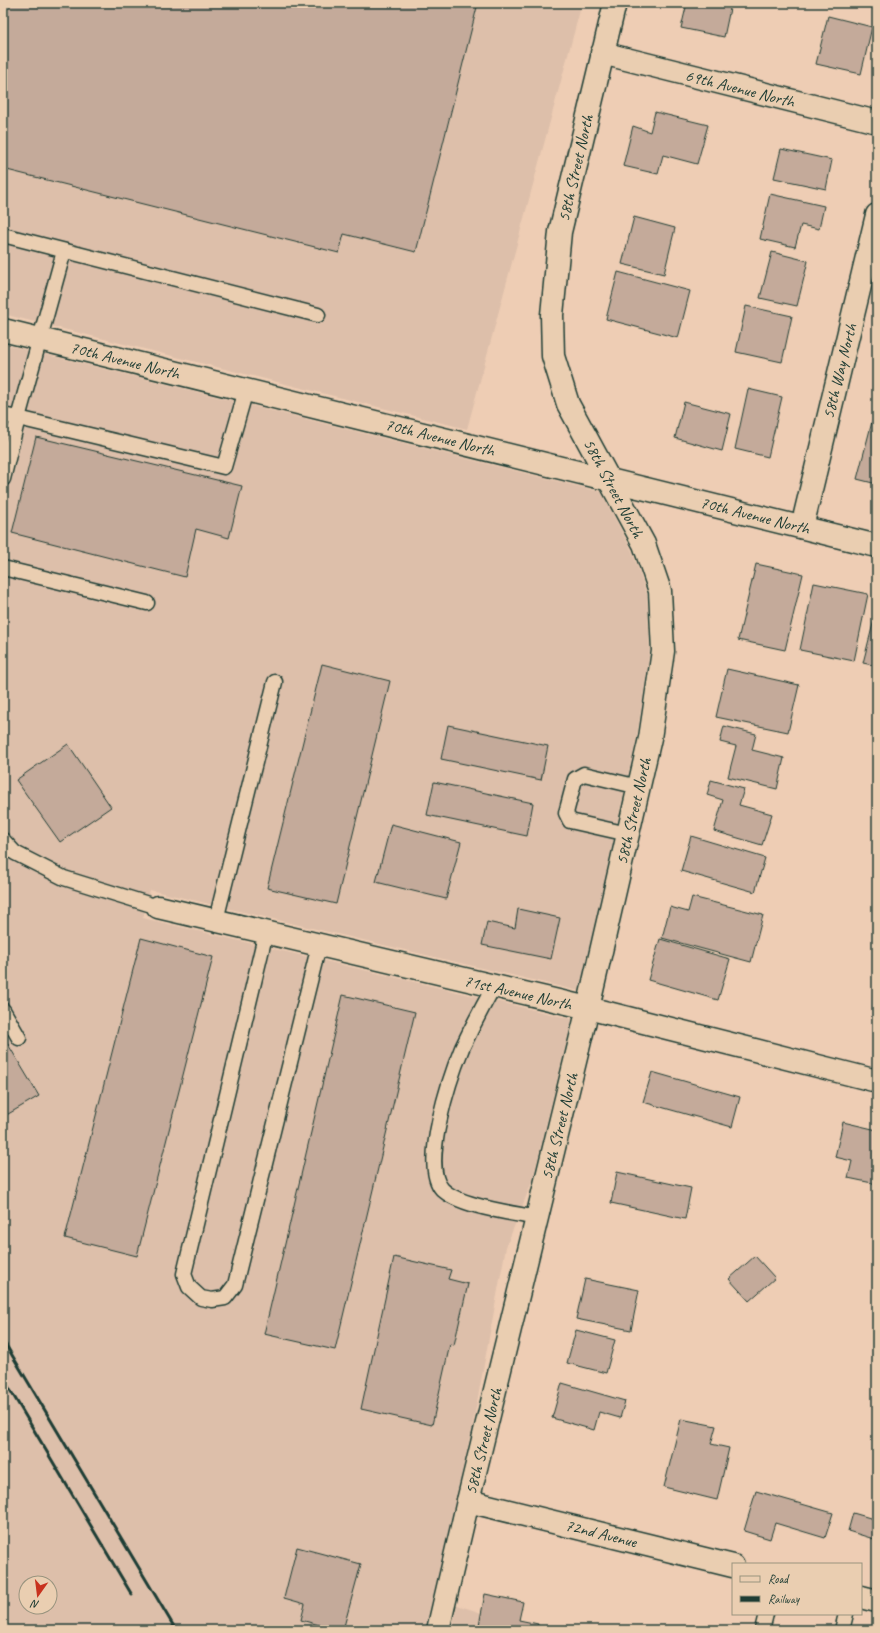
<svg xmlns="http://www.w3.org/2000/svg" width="880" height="1633" font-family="Caveat,sans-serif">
	<rect width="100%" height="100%" fill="#eecdb4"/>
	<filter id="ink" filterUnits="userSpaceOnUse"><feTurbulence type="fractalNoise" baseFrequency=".025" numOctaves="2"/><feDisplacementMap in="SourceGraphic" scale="8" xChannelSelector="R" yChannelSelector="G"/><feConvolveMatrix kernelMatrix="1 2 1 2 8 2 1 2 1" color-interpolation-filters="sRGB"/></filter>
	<g filter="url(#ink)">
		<g fill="#ddbfaa" fill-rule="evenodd">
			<polygon points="3,3 582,3 467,429 3,314"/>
			<path d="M3,344l598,148 31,59 15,44 3,56 -13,85 -58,255 -429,-101 -7,28 429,101 -39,160 -27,68 -34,182 -47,201h-422zM26,1583h24v24h-24z"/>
			<polygon points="457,1605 534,1630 452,1630"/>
		</g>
		<g fill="#c4aa9a" stroke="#1f3d34">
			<polygon points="3,3 478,3 416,252 344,234 339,253 3,169"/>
			<polygon points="687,3 731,4 724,37 681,28"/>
			<polygon points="828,16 872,27 861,74 816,64"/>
			<polygon points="655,112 708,125 697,164 663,155 658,174 623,166 633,126 650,132"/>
			<polygon points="781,149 832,160 826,189 774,178"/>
			<polygon points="770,194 824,206 819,229 801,225 795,247 760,239"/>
			<polygon points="634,217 675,228 664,274 622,264"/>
			<polygon points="772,252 808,261 797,306 760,298"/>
			<polygon points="618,272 690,291 678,338 606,319"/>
			<polygon points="746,306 792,316 782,362 736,352"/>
			<polygon points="748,389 782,397 768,457 735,449"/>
			<polygon points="684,402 731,414 722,451 675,438"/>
			<polygon points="873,418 877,419 877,484 857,479"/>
			<polygon points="36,437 242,486 229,538 196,529 185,577 12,533"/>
			<polygon points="756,564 803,574 785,650 738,640"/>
			<polygon points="814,583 868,594 854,661 800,650"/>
			<polygon points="877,608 877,666 863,663"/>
			<polygon points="322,664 390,681 336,904 267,888"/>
			<polygon points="727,669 799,685 788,732 716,717"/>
			<polygon points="448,725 548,746 541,780 441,759"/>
			<polygon points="724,726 756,734 752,750 784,758 777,789 728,777 736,746 720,742"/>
			<polygon points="68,744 111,807 60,842 16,780"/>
			<polygon points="711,780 744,789 739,805 772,814 762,845 714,831 723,800 707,795"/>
			<polygon points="434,782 533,803 527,836 427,815"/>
			<polygon points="391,824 461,842 446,899 376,882"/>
			<polygon points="691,836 765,858 755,892 681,871"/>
			<polygon points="692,897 763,915 751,962 662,938 670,907 688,912"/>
			<polygon points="518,909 560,918 551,959 482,945 487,922 515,928"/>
			<polygon points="141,938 213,957 137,1256 65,1238"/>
			<polygon points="660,939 730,959 718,1000 648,980"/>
			<polygon points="343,995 415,1012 335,1350 264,1334"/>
			<polygon points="3,1036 39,1096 3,1117"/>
			<polygon points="652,1072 740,1097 732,1127 643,1102"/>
			<polygon points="843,1122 877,1130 877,1184 848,1178 852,1161 835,1157"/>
			<polygon points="617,1172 691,1188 685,1219 611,1203"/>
			<polygon points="755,1256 775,1278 749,1301 729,1279"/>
			<polygon points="394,1257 451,1270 448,1279 468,1284 454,1345 450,1344 432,1425 361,1409"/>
			<polygon points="585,1279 639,1290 631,1330 576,1319"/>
			<polygon points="576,1330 615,1340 606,1373 567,1363"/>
			<polygon points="562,1383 625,1401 620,1418 599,1412 594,1430 552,1418"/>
			<polygon points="681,1419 716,1426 711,1444 729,1448 717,1500 664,1487"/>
			<polygon points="756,1491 833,1513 825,1538 775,1523 770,1539 744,1531"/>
			<polygon points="853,1513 877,1520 877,1540 848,1531"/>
			<polygon points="297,1547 361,1564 343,1630 338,1630 301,1620 305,1604 284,1598"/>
			<polygon points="485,1594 523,1602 519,1620 538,1624 537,1630 478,1630"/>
		</g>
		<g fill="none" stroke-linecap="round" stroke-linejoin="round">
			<g stroke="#1f3d34" stroke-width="17">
				<g id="lane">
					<polyline points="3,235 318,315"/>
					<polyline points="3,415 18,418 64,251"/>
					<polyline points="3,479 18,418 224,467 246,390"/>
					<polyline points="3,568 147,603"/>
					<polyline points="628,834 570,821 566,813 575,779 584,774 639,787"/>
					<polyline points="3,840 15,853 64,878 158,907"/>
					<polyline points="216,920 275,682"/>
					<polyline points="266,932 184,1274 189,1287 201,1298 212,1300 225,1298 235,1285 319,945"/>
					<path d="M494,986c-11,20 -22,41 -32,62 -11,27 -42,117 -20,141 16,17 71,24 95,29"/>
					<polyline points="3,1010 19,1038"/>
					<polyline points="762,1630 766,1614"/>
					<polyline points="842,1630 846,1614"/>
				</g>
			</g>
			<g stroke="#1f3d34" stroke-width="25">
				<g id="street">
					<polyline points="602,53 877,122"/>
					<polyline points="802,527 877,215"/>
					<polyline points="158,907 588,1008 877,1081"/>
					<polyline points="468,1501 733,1566"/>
					<polyline points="861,1597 877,1601"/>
				</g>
			</g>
			<g stroke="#1f3d34" stroke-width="25">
				<g id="secondary">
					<polyline points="3,330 877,546"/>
					<polyline points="438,1630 468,1501 588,1008 650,738 663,651 660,591 644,544 568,404 553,356 552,315 560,232 615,3"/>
				</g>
			</g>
			<use href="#lane" stroke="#eaceb1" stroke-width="14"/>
			<use href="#street" stroke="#eaceb1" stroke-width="22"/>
			<use href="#secondary" stroke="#eaceb1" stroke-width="22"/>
			<g stroke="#1f3d34" stroke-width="3">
				<polyline points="3,1340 176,1630"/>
				<polyline points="3,1378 132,1595"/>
			</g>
		</g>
	</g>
	<g text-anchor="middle" stroke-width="3.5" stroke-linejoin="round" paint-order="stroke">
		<g font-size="17" fill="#1f3d34" stroke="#eaceb1">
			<text transform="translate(740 88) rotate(14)" y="6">69th Avenue North</text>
			<text transform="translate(575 168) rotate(-77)" y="6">58th Street North</text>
			<text transform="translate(125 360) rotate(14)" y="6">70th Avenue North</text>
			<text transform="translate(839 371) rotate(-76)" y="6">58th Way North</text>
			<text transform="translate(440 437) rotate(14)" y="6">70th Avenue North</text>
			<text transform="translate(614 488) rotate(62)" y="6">58th Street North</text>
			<text transform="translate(755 515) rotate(14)" y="6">70th Avenue North</text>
			<text transform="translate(633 811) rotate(-77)" y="6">58th Street North</text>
			<text transform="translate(518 992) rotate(13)" y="6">71st Avenue North</text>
			<text transform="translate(559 1126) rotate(-76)" y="6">58th Street North</text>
			<text transform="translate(483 1441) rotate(-76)" y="6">58th Street North</text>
			<text transform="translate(601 1533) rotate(14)" y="6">72nd Avenue</text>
		</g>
	</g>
	<rect width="880" height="1633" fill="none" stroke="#eaceb1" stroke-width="16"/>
	<rect x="8" y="8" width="864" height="1617" fill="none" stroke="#1f3d34" stroke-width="1.5" filter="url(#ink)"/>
	<rect x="732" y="1563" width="130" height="52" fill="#eaceb1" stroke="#99947f"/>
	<rect x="740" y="1576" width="20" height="6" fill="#eaceb1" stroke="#99947f"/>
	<text x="768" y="1583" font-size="12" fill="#1f3d34">Road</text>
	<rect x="740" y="1596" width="20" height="6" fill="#1f3d34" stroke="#99947f"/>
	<text x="768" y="1603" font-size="12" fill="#1f3d34">Railway</text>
	<g transform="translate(38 1595) rotate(194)"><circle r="19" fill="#eaceb1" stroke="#99947f"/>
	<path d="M0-3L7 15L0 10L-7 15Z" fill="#c8321e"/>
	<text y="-6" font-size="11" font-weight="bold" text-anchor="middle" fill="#1f3d34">N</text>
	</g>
</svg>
